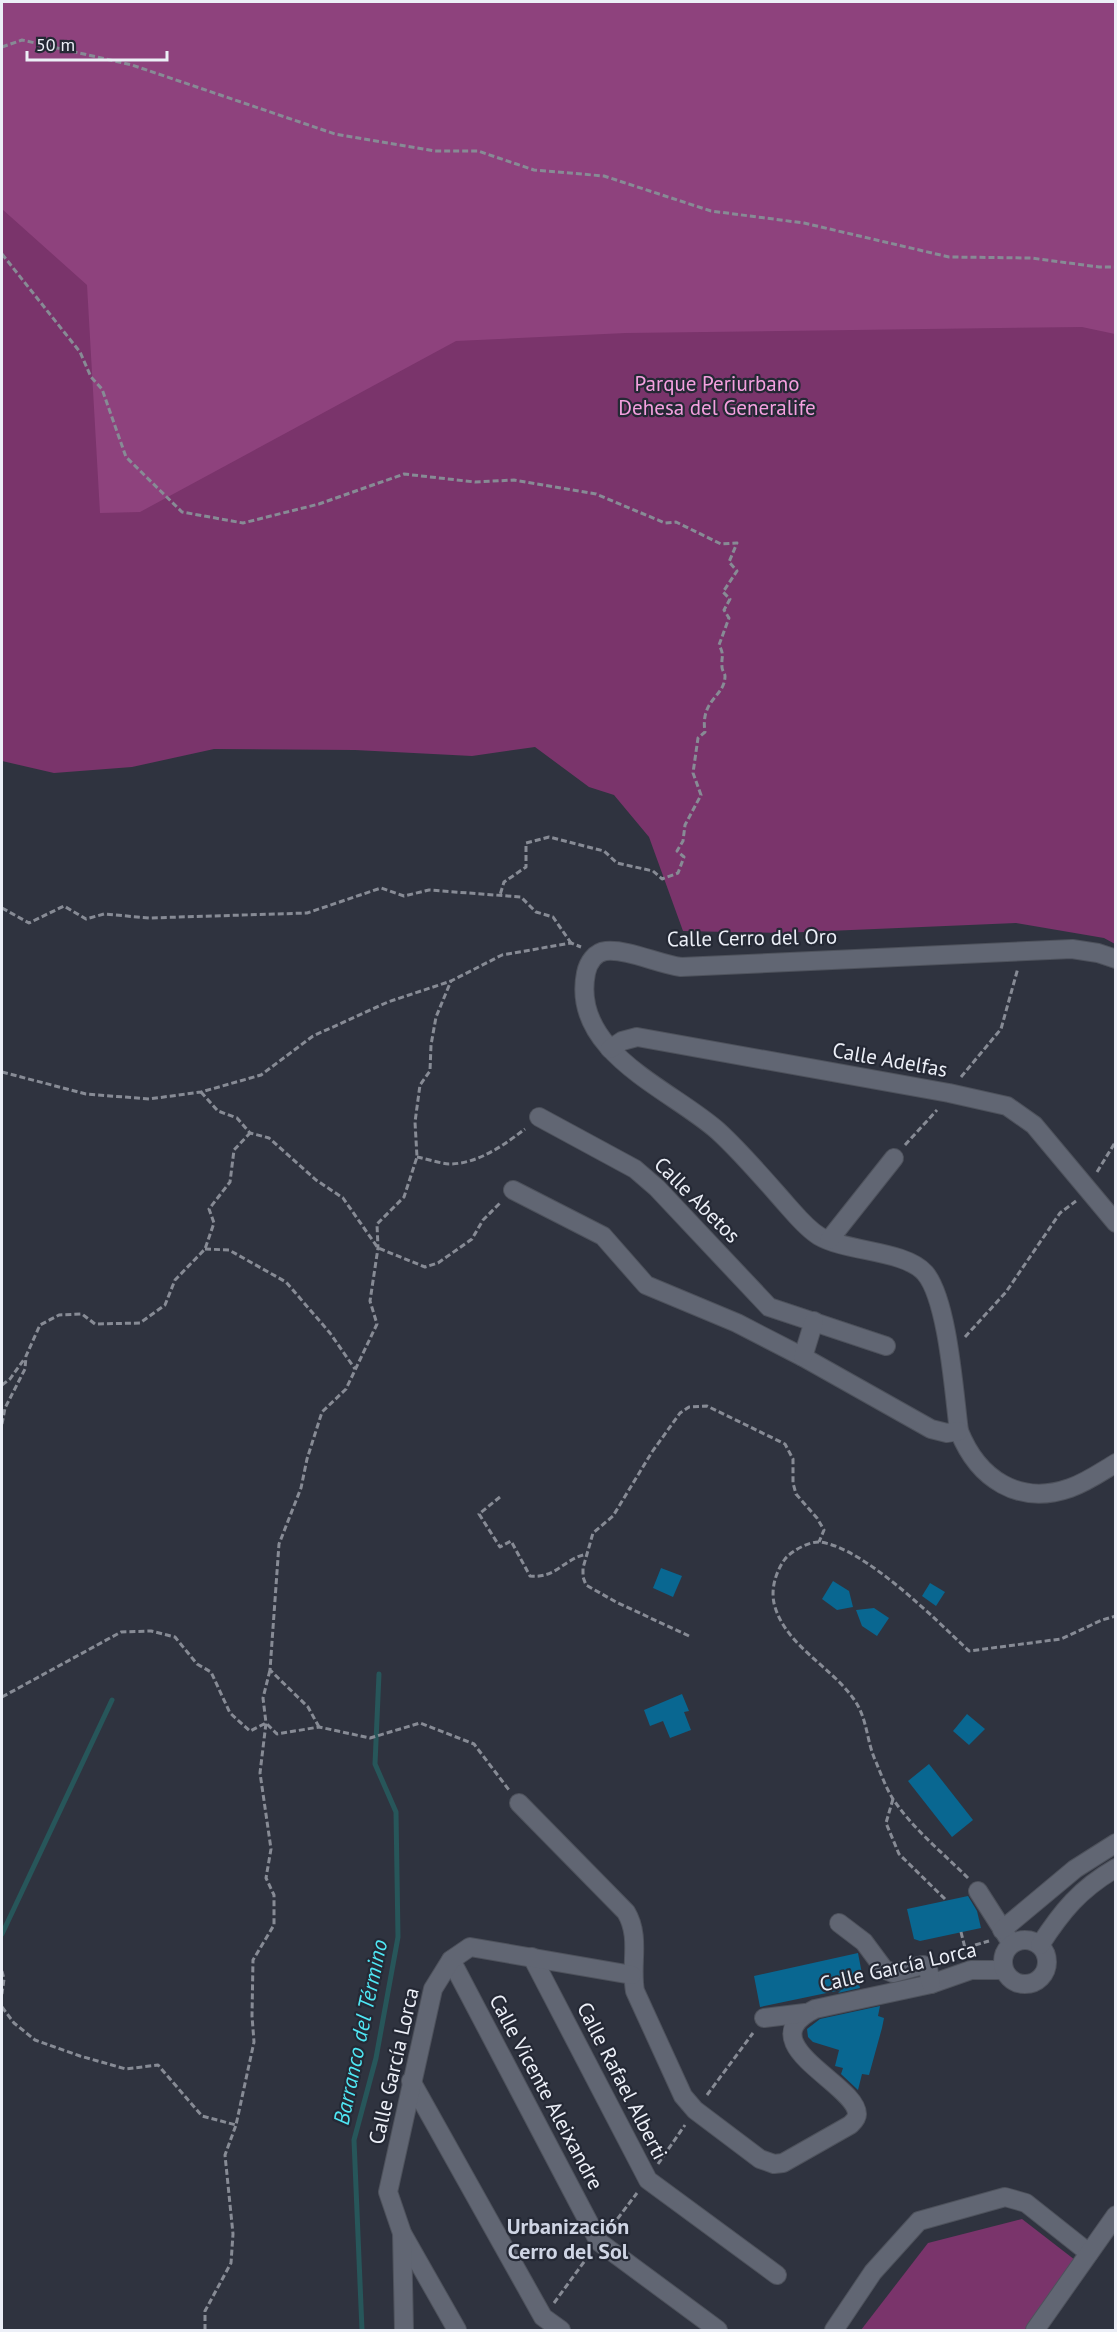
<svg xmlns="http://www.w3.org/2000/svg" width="1117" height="2332" font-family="'PT Sans',sans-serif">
	<rect width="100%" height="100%" fill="#2f333f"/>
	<g fill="#7a346b">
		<polygon points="2,2 1115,2 1115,944 1104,938 1016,923 781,933 683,931 649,837 614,795 589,787 535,747 472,756 355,750 214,749 132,767 54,773 2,761"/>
		<polygon points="1022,2219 1075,2260 1025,2330 861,2330 928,2243"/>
	</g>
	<polygon fill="#8e427d" points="2,2 1115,2 1115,334 1082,327 626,333 456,341 140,512 100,513 87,285 2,209"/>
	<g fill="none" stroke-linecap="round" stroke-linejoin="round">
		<g stroke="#27565a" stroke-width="5">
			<polyline points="2,1934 112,1700"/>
			<polyline points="362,2330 354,2140 376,2058 398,1937 396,1812 375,1764 379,1674"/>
		</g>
	</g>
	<g fill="#096791">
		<polygon points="661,1568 682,1576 673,1597 653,1588"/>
		<polygon points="833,1581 849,1591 853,1607 837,1610 822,1599"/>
		<polygon points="930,1583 945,1592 936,1606 922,1596"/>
		<polygon points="874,1608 889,1618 877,1636 862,1626 856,1610"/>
		<polygon points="682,1694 689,1711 684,1712 691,1730 670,1738 663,1721 650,1726 644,1710"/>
		<polygon points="967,1714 985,1729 969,1745 953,1731"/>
		<polygon points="929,1764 973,1820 952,1837 908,1781"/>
		<polygon points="968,1896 977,1911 981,1928 920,1941 914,1939 907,1909"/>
		<polygon points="858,1953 863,1979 858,1980 860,1988 838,1993 841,1990 760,2007 754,1976"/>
		<polygon points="880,2006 878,2016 884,2018 882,2028 869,2075 862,2074 858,2090 841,2074 843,2068 835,2066 839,2050 813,2042 808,2037 807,2029 820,2019"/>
	</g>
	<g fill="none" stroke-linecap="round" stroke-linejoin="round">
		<g stroke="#4e525c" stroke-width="20">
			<g id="minor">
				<path d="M1116,959l-18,-6 -26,-4 -391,18c-23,-3 -53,-18 -75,-16 -11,1 -18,12 -20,22 -16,79 85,116 132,158 24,22 46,48 68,73 10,11 20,24 33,32 27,16 86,14 106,37 23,27 29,121 34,158 19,48 60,75 111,57 17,-6 31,-16 46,-25"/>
				<polyline points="610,1049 622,1041 637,1037 949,1093 1007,1106 1034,1125 1116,1223"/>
				<polyline points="539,1117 635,1169 657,1188 769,1307 886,1346"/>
				<polyline points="513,1190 603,1236 646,1285 737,1323 803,1357 931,1429 947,1433 959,1431"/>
				<polyline points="829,1240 894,1158"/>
				<polyline points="803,1357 814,1321"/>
				<path d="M519,1803l107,109c15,25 4,52 9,79l48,105 12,14 65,49 14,5 9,-1 67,-38c3,-3 7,-6 7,-11 0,-30 -111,-71 -42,-105l116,-25 40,-14h32"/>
				<polyline points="978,1891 1008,1938"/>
				<polyline points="839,1923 864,1942 884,1969 893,1973 923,1965 928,1968 931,1984"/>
				<polyline points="1002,1930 1075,1869 1116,1843"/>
				<circle cx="1025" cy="1962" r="22"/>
				<path d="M1040,1945c22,-34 40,-56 76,-77"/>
				<polyline points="532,1957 648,2180 777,2275"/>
				<polyline points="451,1960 599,2242 718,2330"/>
				<polyline points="764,2018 805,2013"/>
				<polyline points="411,2081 543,2317 561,2330"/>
				<polyline points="403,2235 457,2330"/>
				<polyline points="404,2330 402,2233 388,2192 433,1989 451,1960 470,1947 632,1975"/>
				<polyline points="834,2330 873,2272 919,2221 1005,2197 1026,2203 1089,2253"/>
				<polyline points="1035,2330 1116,2215"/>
			</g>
		</g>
		<g stroke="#878b95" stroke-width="3" stroke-dasharray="6 3" stroke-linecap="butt">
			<polyline points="2,47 22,40 132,65 335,134 435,151 478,151 534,170 604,176 711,211 804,223 949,257 1031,258 1099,267 1116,267"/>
			<path d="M2,254l78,98 11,25 11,12 24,68 56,55 61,11 76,-19 85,-30 71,8 39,-2 82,14 69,29 11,-1 45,22 16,-1 -8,19 8,9 -14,21 7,7 -6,11 5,8 -10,27c6,11 2,11 3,22 0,4 3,6 3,9 0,21 -25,23 -20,56l-7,6 -5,35 8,22 -16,30 -2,16 -6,10 7,6 -6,16 -16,6 -9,-8 -36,-8 -13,-12 -55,-14 -23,6v24l-22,15 -4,13"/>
			<polyline points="2,908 29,923 64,906 86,919 104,914 149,918 307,913 381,888 404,896 429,890 521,897 536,912 553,917 571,943"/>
			<polyline points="2,1072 86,1094 149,1099 201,1092 261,1075 313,1036 388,1002 451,981 502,955 571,943 581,947"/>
			<polyline points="961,1077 1001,1029 1018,968"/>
			<polyline points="201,1092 218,1111 237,1118 250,1133 269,1138 316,1180 343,1198 378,1248 425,1267 438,1263 472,1239 483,1220 501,1202"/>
			<polyline points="905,1145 937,1110"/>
			<path d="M417,1157c10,2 22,6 32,7 29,0 55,-19 76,-35"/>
			<polyline points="1097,1172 1116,1141"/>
			<polyline points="205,1249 229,1250 286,1282 330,1333 355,1369"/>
			<polyline points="965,1337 1006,1292 1060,1213 1076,1201"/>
			<polyline points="2,1385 10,1379 25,1358"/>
			<polyline points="2,1424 5,1408 25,1369 26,1356 40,1325 59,1315 82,1314 95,1324 140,1323 165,1305 175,1280 205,1249 214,1223 209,1209 230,1182 234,1150 250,1133"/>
			<path d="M500,1497l-21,17 21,33 11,-6 19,35c27,3 35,-19 58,-22"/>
			<polyline points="689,1636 616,1602 586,1585 583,1577 583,1568 593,1533 613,1516 652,1452 680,1413 689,1407 707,1406 785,1444 793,1459 793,1483 796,1494 817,1518 824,1530 819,1542"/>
			<polyline points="2,1697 121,1632 151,1631 175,1637 197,1664 211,1672 230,1713 250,1731 266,1723 277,1734 319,1727 370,1738 420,1723 474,1744 509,1790"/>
			<polyline points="319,1727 308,1707 270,1670 279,1544 301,1488 307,1459 322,1412 346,1389 377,1324 370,1301 378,1248 377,1224 404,1197 417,1157 415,1122 420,1085 430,1071 431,1045 436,1017 451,981"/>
			<polyline points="893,1799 886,1823 899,1854 947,1901"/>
			<path d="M968,1878c-25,-25 -55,-49 -75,-79 -7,-11 -12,-25 -17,-37 -10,-21 -8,-44 -23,-64 -23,-32 -66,-52 -78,-91 -5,-16 0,-34 10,-48 6,-8 25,-18 35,-17 45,6 116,78 149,109l92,-12 41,-19 14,-4"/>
			<polyline points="961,1932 965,1948 989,1941"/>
			<polyline points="2,1971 4,1979 2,1994"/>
			<polyline points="2,2007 14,2023 35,2040 80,2056 126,2069 158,2065 202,2116 236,2125 254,2042 252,2016 253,1960 274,1925 274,1895 266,1878 271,1849 260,1773 266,1723 263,1698 270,1670"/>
			<polyline points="707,2095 753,2033"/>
			<polyline points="658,2164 685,2125"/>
			<polyline points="612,2226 637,2193"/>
			<polyline points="554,2303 589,2255"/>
			<polyline points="205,2330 205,2311 231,2263 233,2234 225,2155 236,2125"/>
		</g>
		<use href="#minor" stroke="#616673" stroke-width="18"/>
	</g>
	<g text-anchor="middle" stroke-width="4.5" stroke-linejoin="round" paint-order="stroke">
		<g font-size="21" fill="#f4a0df" stroke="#252935">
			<text x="717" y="391">Parque Periurbano<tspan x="717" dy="24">Dehesa del Generalife</tspan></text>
		</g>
		<g font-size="21" fill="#eceff7" stroke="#252935">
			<text transform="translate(752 938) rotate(-1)" y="7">Calle Cerro del Oro</text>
			<text transform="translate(890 1060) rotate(10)" y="7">Calle Adelfas</text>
			<text transform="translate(697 1200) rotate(45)" y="7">Calle Abetos</text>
			<text transform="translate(898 1967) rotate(-13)" y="7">Calle García Lorca</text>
			<text transform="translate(394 2066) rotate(-77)" y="7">Calle García Lorca</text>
			<text transform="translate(622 2081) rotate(63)" y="7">Calle Rafael Alberti</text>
			<text transform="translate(546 2092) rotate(62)" y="7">Calle Vicente Aleixandre</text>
		</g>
		<g font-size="22" font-style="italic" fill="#4fe7f4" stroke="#252935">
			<text transform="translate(360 2032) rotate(-78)" y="8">Barranco del Término</text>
		</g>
		<g font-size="22" font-weight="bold" fill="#cfd5e4" stroke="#252935">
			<text x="568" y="2234">Urbanización<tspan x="568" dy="25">Cerro del Sol</tspan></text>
		</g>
	</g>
	<rect width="1117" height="2332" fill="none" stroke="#eceff7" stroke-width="6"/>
	<path d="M27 51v9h140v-9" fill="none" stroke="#eceff7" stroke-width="3"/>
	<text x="36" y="51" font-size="18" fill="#eceff7" stroke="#252935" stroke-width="4.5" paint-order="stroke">50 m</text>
</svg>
